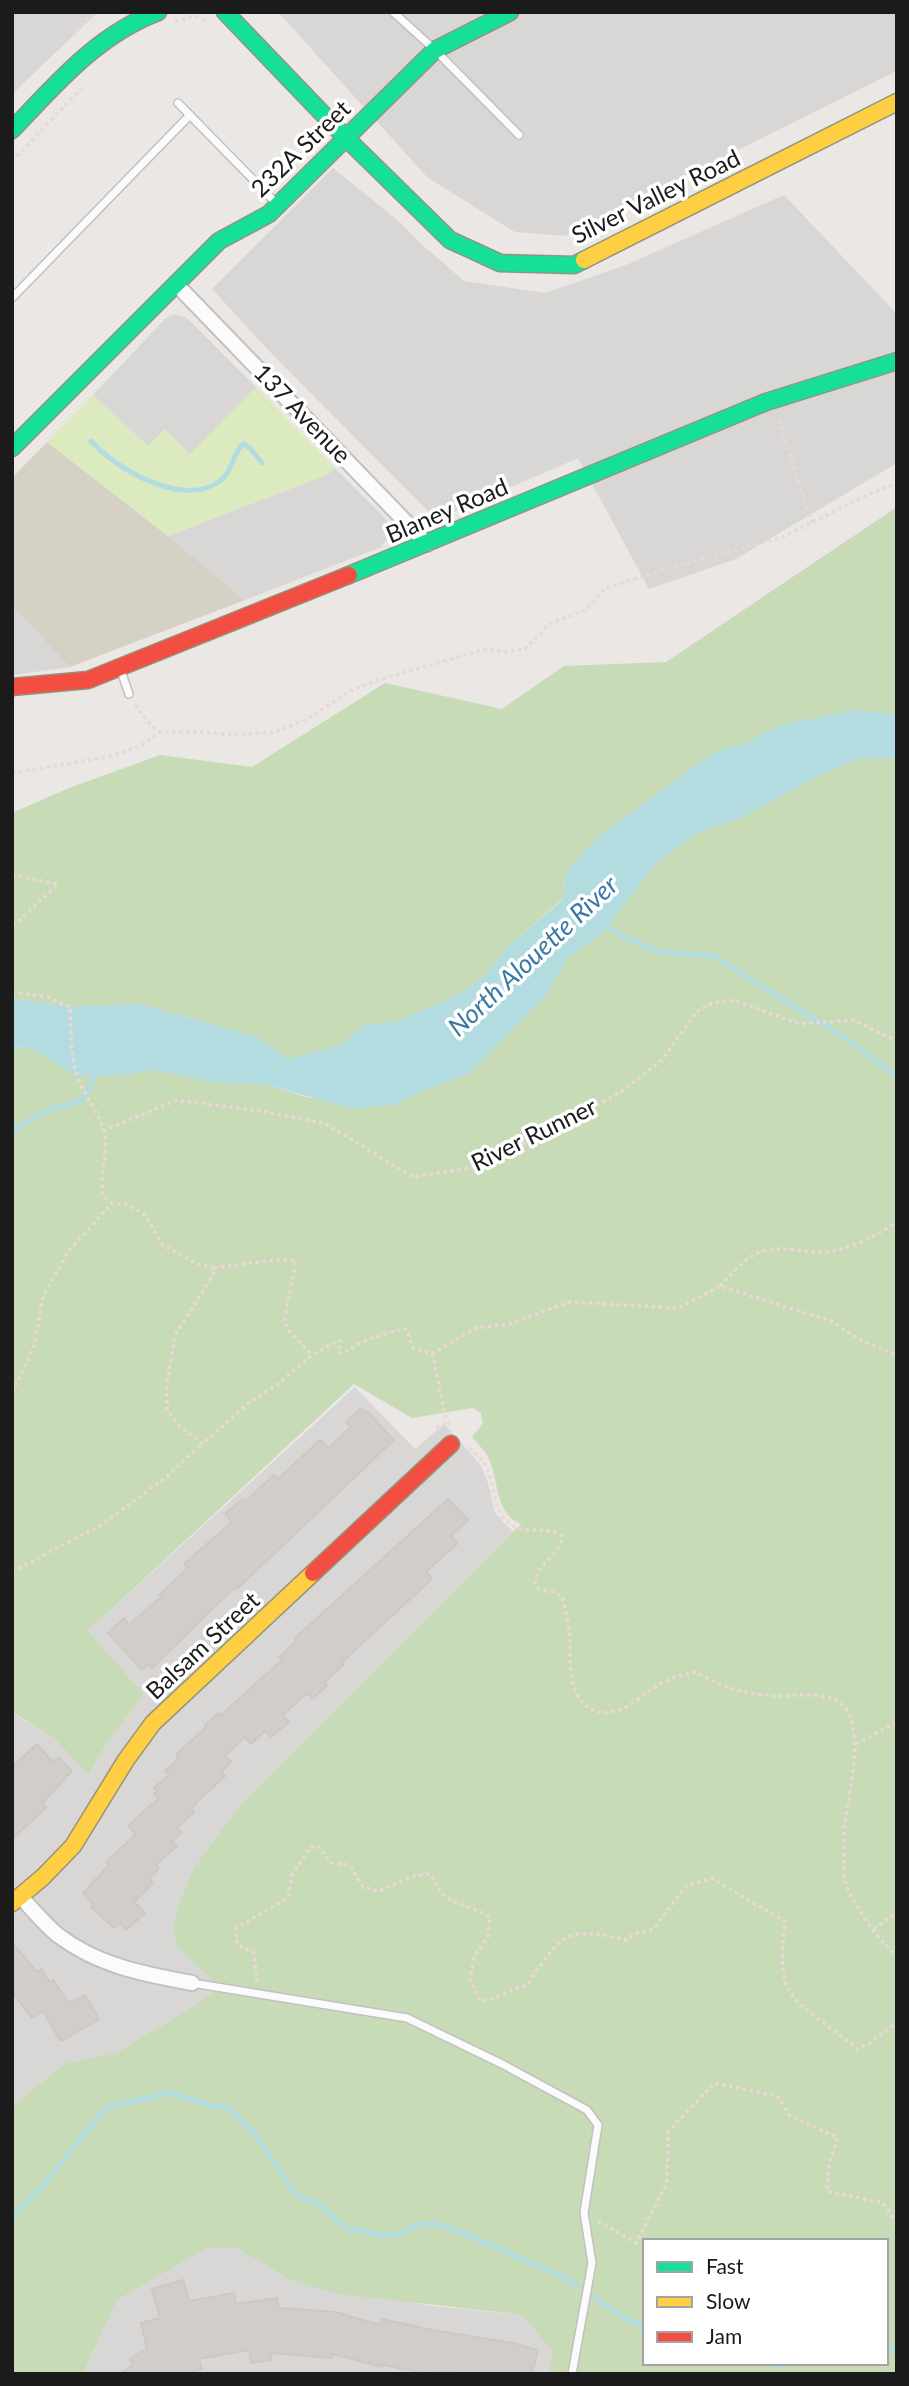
<svg xmlns="http://www.w3.org/2000/svg" width="909" height="2386" font-family="Lato,sans-serif">
	<rect width="100%" height="100%" fill="#eae7e4"/>
	<g fill="#d9d7d5">
		<polygon points="12,12 98,12 12,94"/>
		<polygon points="278,12 897,12 897,71 565,236 515,232 427,177"/>
		<polygon points="333,168 401,223 419,242 464,281 545,293 626,265 784,195 897,314 897,463 736,559 649,589 578,458 447,515 434,517 269,351 212,289"/>
		<polygon points="174,314 187,318 256,387 190,454 148,446 93,395 165,319"/>
		<polygon points="335,468 386,519 390,530 388,538 381,547 245,600 168,536 328,474"/>
		<polygon points="12,607 70,667 12,675"/>
		<polygon points="355,1387 415,1449 444,1424 480,1464 488,1483 495,1513 514,1533 242,1803 220,1987 191,2008 116,2053 65,2063 12,2107 12,1713 54,1738 88,1775 107,1743 144,1694 88,1631"/>
		<polygon points="207,2248 237,2248 290,2280 432,2306 522,2315 554,2351 549,2374 83,2374 117,2300"/>
	</g>
	<polygon fill="#d5d2c5" points="47,442 168,536 245,600 70,667 12,607 12,478"/>
	<polygon fill="#dbebbf" points="256,387 335,468 328,474 168,536 47,442 93,395 148,446 165,429 190,454"/>
	<g fill="#c7dbb6" fill-rule="evenodd">
		<polygon points="897,507 897,714 854,710 758,736 748,743 722,749 698,764 598,837 567,871 562,899 506,949 486,975 456,996 398,1021 364,1025 339,1046 287,1060 258,1037 140,1004 70,1007 12,998 12,813 69,788 160,755 252,767 385,683 502,709 564,666 666,662"/>
		<path d="M888,757l9,1v1616h-348l4,-23 -31,-36 -183,-21 -49,-14 -53,-32h-30l-90,52 -34,74h-71v-267l53,-44 51,-10 75,-45 29,-21 -43,-40 -4,-19 7,-27 14,-33 48,-65 279,-279c-28,-10 -21,-47 -34,-69 -4,-6 -10,-12 -15,-18l11,-14 -2,-10 -8,-5 -61,10 -58,-34 -266,247 56,63 -37,49 -19,32 -34,-37 -42,-26v-665l19,1 46,28 49,-1 26,-5 69,13 43,1 46,14 120,-10 39,-14 78,-81 20,-35 36,-25 53,-70 43,-31 40,-13 75,-41 42,-19zM645,2241h241v122h-241z"/>
	</g>
	<polygon fill="#b3dce1" points="854,710 897,714 897,758 856,759 814,778 739,819 699,832 656,863 603,933 567,958 548,993 469,1074 430,1088 393,1105 353,1109 264,1084 221,1083 152,1070 126,1075 77,1076 31,1048 12,1047 12,998 70,1007 140,1004 258,1037 287,1059 339,1046 364,1025 398,1021 456,996 486,975 506,949 562,900 567,871 598,837 698,764 722,749 748,743 758,736 782,725"/>
	<g fill="none" stroke-linecap="round" stroke-linejoin="round">
		<g stroke="#b3dce1" stroke-width="5">
			<path d="M91,441c25,28 89,65 126,42 16,-9 14,-28 26,-39l7,4 12,15"/>
			<polyline points="604,924 624,937 660,952 714,956 851,1042 897,1077"/>
			<path d="M12,1132c10,-6 19,-14 30,-19 31,-15 40,1 54,-42"/>
			<polyline points="12,2217 39,2190 107,2107 170,2093 213,2106 228,2107 254,2133 296,2195 319,2204 345,2228 381,2235 401,2234 416,2225 438,2224 463,2233 559,2275 577,2286"/>
			<polyline points="595,2298 630,2321 645,2325"/>
			<polyline points="886,2348 897,2349"/>
			<polyline points="775,2363 781,2366 789,2363"/>
		</g>
	</g>
	<g fill="#d1cdca" stroke="#cec8c5" stroke-width="2">
		<polygon points="361,1408 365,1413 367,1411 394,1440 238,1588 236,1586 152,1668 148,1664 142,1670 108,1633 124,1618 129,1625 161,1597 159,1595 188,1568 184,1564 232,1522 225,1514 242,1499 245,1502 274,1475 278,1479 320,1440 328,1448 351,1427 346,1422"/>
		<polygon points="448,1499 468,1520 451,1536 458,1543 426,1572 432,1579 342,1662 344,1664 324,1683 327,1686 312,1699 307,1693 283,1715 289,1722 271,1737 265,1731 251,1744 245,1737 225,1756 231,1762 221,1772 225,1776 198,1801 192,1809 194,1812 177,1828 181,1833 172,1842 177,1846 156,1865 159,1869 149,1878 153,1883 134,1902 145,1913 126,1930 120,1923 114,1928 91,1907 93,1904 83,1893 109,1865 106,1862 136,1834 128,1826 159,1798 154,1794 157,1791 154,1788 169,1775 165,1771 179,1758 176,1755 206,1727 205,1725 219,1713 221,1715 282,1660 279,1657 296,1641 294,1639"/>
		<polygon points="37,1744 53,1762 59,1757 72,1771 42,1803 46,1808 12,1839 12,1767"/>
		<polygon points="12,1943 37,1972 41,1969 50,1982 53,1980 69,2003 85,1995 99,2019 63,2040 60,2040 43,2011 32,2018 12,1992"/>
		<polygon points="183,2280 189,2301 234,2293 236,2304 277,2298 279,2308 336,2312 380,2325 382,2319 433,2330 513,2343 538,2350 532,2374 435,2372 430,2374 382,2365 382,2367 333,2354 332,2358 270,2353 271,2360 251,2363 249,2350 199,2359 202,2369 185,2374 119,2374 133,2365 130,2359 147,2349 141,2323 160,2318 152,2289"/>
	</g>
	<g fill="none" stroke-linecap="round" stroke-linejoin="round">
		<g stroke="#c2c1c0" stroke-width="10">
			<g id="lane">
				<polyline points="393,12 435,50 519,135"/>
				<polyline points="178,103 275,202"/>
				<polyline points="12,298 190,115"/>
				<polyline points="120,668 129,694"/>
				<polyline points="192,1983 407,2018 502,2064 587,2110 598,2125 584,2213 592,2263 572,2374"/>
			</g>
		</g>
		<g stroke="#c2c1c0" stroke-width="18">
			<g id="street">
				<polyline points="176,284 427,544"/>
				<path d="M21,1897c12,13 24,28 38,39 40,30 85,38 133,47"/>
			</g>
		</g>
		<g stroke="#95937c" stroke-width="19">
			<g id="fast">
				<polyline points="225,12 346,138 450,240 500,263 574,265 584,260"/>
				<path d="M12,130c44,-46 85,-95 146,-118"/>
				<polyline points="12,448 219,241 269,214 435,50 510,12"/>
				<polyline points="349,575 766,402 897,361"/>
			</g>
		</g>
		<g stroke="#95937c" stroke-width="19">
			<g id="slow">
				<polyline points="584,260 897,102"/>
				<polyline points="12,1903 43,1877 73,1846 126,1760 153,1723 313,1573"/>
			</g>
		</g>
		<g stroke="#95937c" stroke-width="19">
			<g id="jam">
				<polyline points="12,687 88,680 349,575"/>
				<polyline points="313,1573 451,1444"/>
			</g>
		</g>
		<g stroke="#ead7d6" stroke-width="3.5" stroke-dasharray="3.5 3.5" stroke-linecap="butt">
			<polyline points="175,21 195,16 207,21"/>
			<polyline points="72,36 93,12"/>
			<polyline points="12,161 84,86"/>
			<polyline points="779,420 812,523"/>
			<polyline points="135,705 151,725 160,732 205,732 230,735 276,732 307,719 350,691 378,680 486,649 505,652 525,649 549,624 586,610 606,588 662,570 783,537 871,493 897,483"/>
			<polyline points="12,773 112,756 141,746 160,732"/>
			<polyline points="12,875 58,884 12,927"/>
			<path d="M12,992l36,5 22,10c1,23 0,49 8,70 6,19 21,36 26,54 5,22 -5,44 -1,65l9,7 16,2 16,9 19,31 32,18 19,5 -1,7 -38,60 -8,49v26l13,16 22,18 48,-42 28,-18 34,-29 25,-14h4l-3,10 2,2c8,-1 13,-6 21,-10 7,-4 38,-14 45,-14l7,19 19,6c6,18 10,61 18,72"/>
			<polyline points="103,1131 177,1100 259,1111 324,1123 413,1177 471,1168 549,1132 621,1092 662,1060 696,1012 712,1003 734,1000 799,1024 853,1020 897,1041"/>
			<polyline points="214,1268 281,1259 296,1261 284,1321 290,1332 312,1355"/>
			<path d="M720,1286c10,-10 21,-24 32,-30 20,-12 38,-6 59,-4 31,2 62,-13 86,-31"/>
			<polyline points="432,1354 476,1328 509,1324 569,1302 679,1308 720,1286 831,1321 862,1341 897,1355"/>
			<polyline points="12,1392 34,1347 43,1296 68,1252 112,1203"/>
			<polyline points="436,1427 447,1422"/>
			<path d="M469,1448c7,6 14,12 18,21 7,16 6,38 19,51 17,18 41,4 56,16 0,20 -26,27 -27,47l4,6 14,3 9,5c4,12 6,26 8,38 1,12 -1,26 1,38 4,33 25,50 57,33 9,-5 17,-13 27,-19 12,-8 26,-12 41,-15 28,16 48,22 81,24 20,1 46,-6 63,7 29,21 6,99 4,130 -1,9 0,18 0,27 0,6 -1,15 1,21 9,25 32,58 52,75"/>
			<polyline points="12,1572 101,1525 164,1479 202,1444"/>
			<polyline points="856,1744 897,1722"/>
			<polyline points="15,1927 15,1924"/>
			<polyline points="874,1929 897,1912"/>
			<path d="M257,1982l-3,-29 -17,-8 -1,-17 52,-30 4,-23 18,-28h9l12,16 19,2 13,22 16,4 35,-15 17,-2c15,36 29,25 59,43l-2,19 -14,21 -4,22 10,22c18,0 29,-14 46,-15 37,-51 35,-61 101,-46l7,-6 20,-5 31,-42 26,-9 74,43c-2,16 -5,51 2,66 11,23 51,44 70,62l13,-6 27,-21"/>
			<polyline points="598,2221 636,2243 667,2183 668,2132 714,2083 777,2096 790,2116 838,2138 829,2163 827,2191 883,2203 897,2224"/>
		</g>
		<use href="#lane" stroke="#fcfbfb" stroke-width="7"/>
		<use href="#street" stroke="#fcfbfb" stroke-width="14"/>
		<use href="#fast" stroke="#16e098" stroke-width="16"/>
		<use href="#slow" stroke="#ffcf43" stroke-width="16"/>
		<use href="#jam" stroke="#f24e42" stroke-width="16"/>
	</g>
	<g text-anchor="middle" stroke-width="7" stroke-linejoin="round" paint-order="stroke">
		<g font-size="24" fill="#1b1b1b" stroke="#fff">
			<text transform="translate(301 149) rotate(-44)" y="8">232A Street</text>
			<text transform="translate(656 197) rotate(-26)" y="8">Silver Valley Road</text>
			<text transform="translate(302 414) rotate(46)" y="8">137 Avenue</text>
			<text transform="translate(447 511) rotate(-23)" y="8">Blaney Road</text>
			<text transform="translate(534 1135) rotate(-26)" y="8">River Runner</text>
			<text transform="translate(203 1646) rotate(-43)" y="8">Balsam Street</text>
		</g>
		<g font-size="26" font-style="italic" fill="#3c79a2" stroke="#fff">
			<text transform="translate(533 956) rotate(-43)" y="9">North Alouette River</text>
		</g>
	</g>
	<rect width="909" height="2386" fill="none" stroke="#1b1b1b" stroke-width="28"/>
	<rect x="643" y="2239" width="245" height="126" fill="#ffffff" stroke="#a4a4a4" stroke-width="2"/>
	<rect x="657" y="2262" width="35" height="10" fill="#16e098" stroke="#a4a4a4" stroke-width="2"/>
	<text x="706" y="2274" font-size="21" fill="#1b1b1b">Fast</text>
	<rect x="657" y="2297" width="35" height="10" fill="#ffcf43" stroke="#a4a4a4" stroke-width="2"/>
	<text x="706" y="2309" font-size="21" fill="#1b1b1b">Slow</text>
	<rect x="657" y="2332" width="35" height="10" fill="#f24e42" stroke="#a4a4a4" stroke-width="2"/>
	<text x="706" y="2344" font-size="21" fill="#1b1b1b">Jam</text>
</svg>
